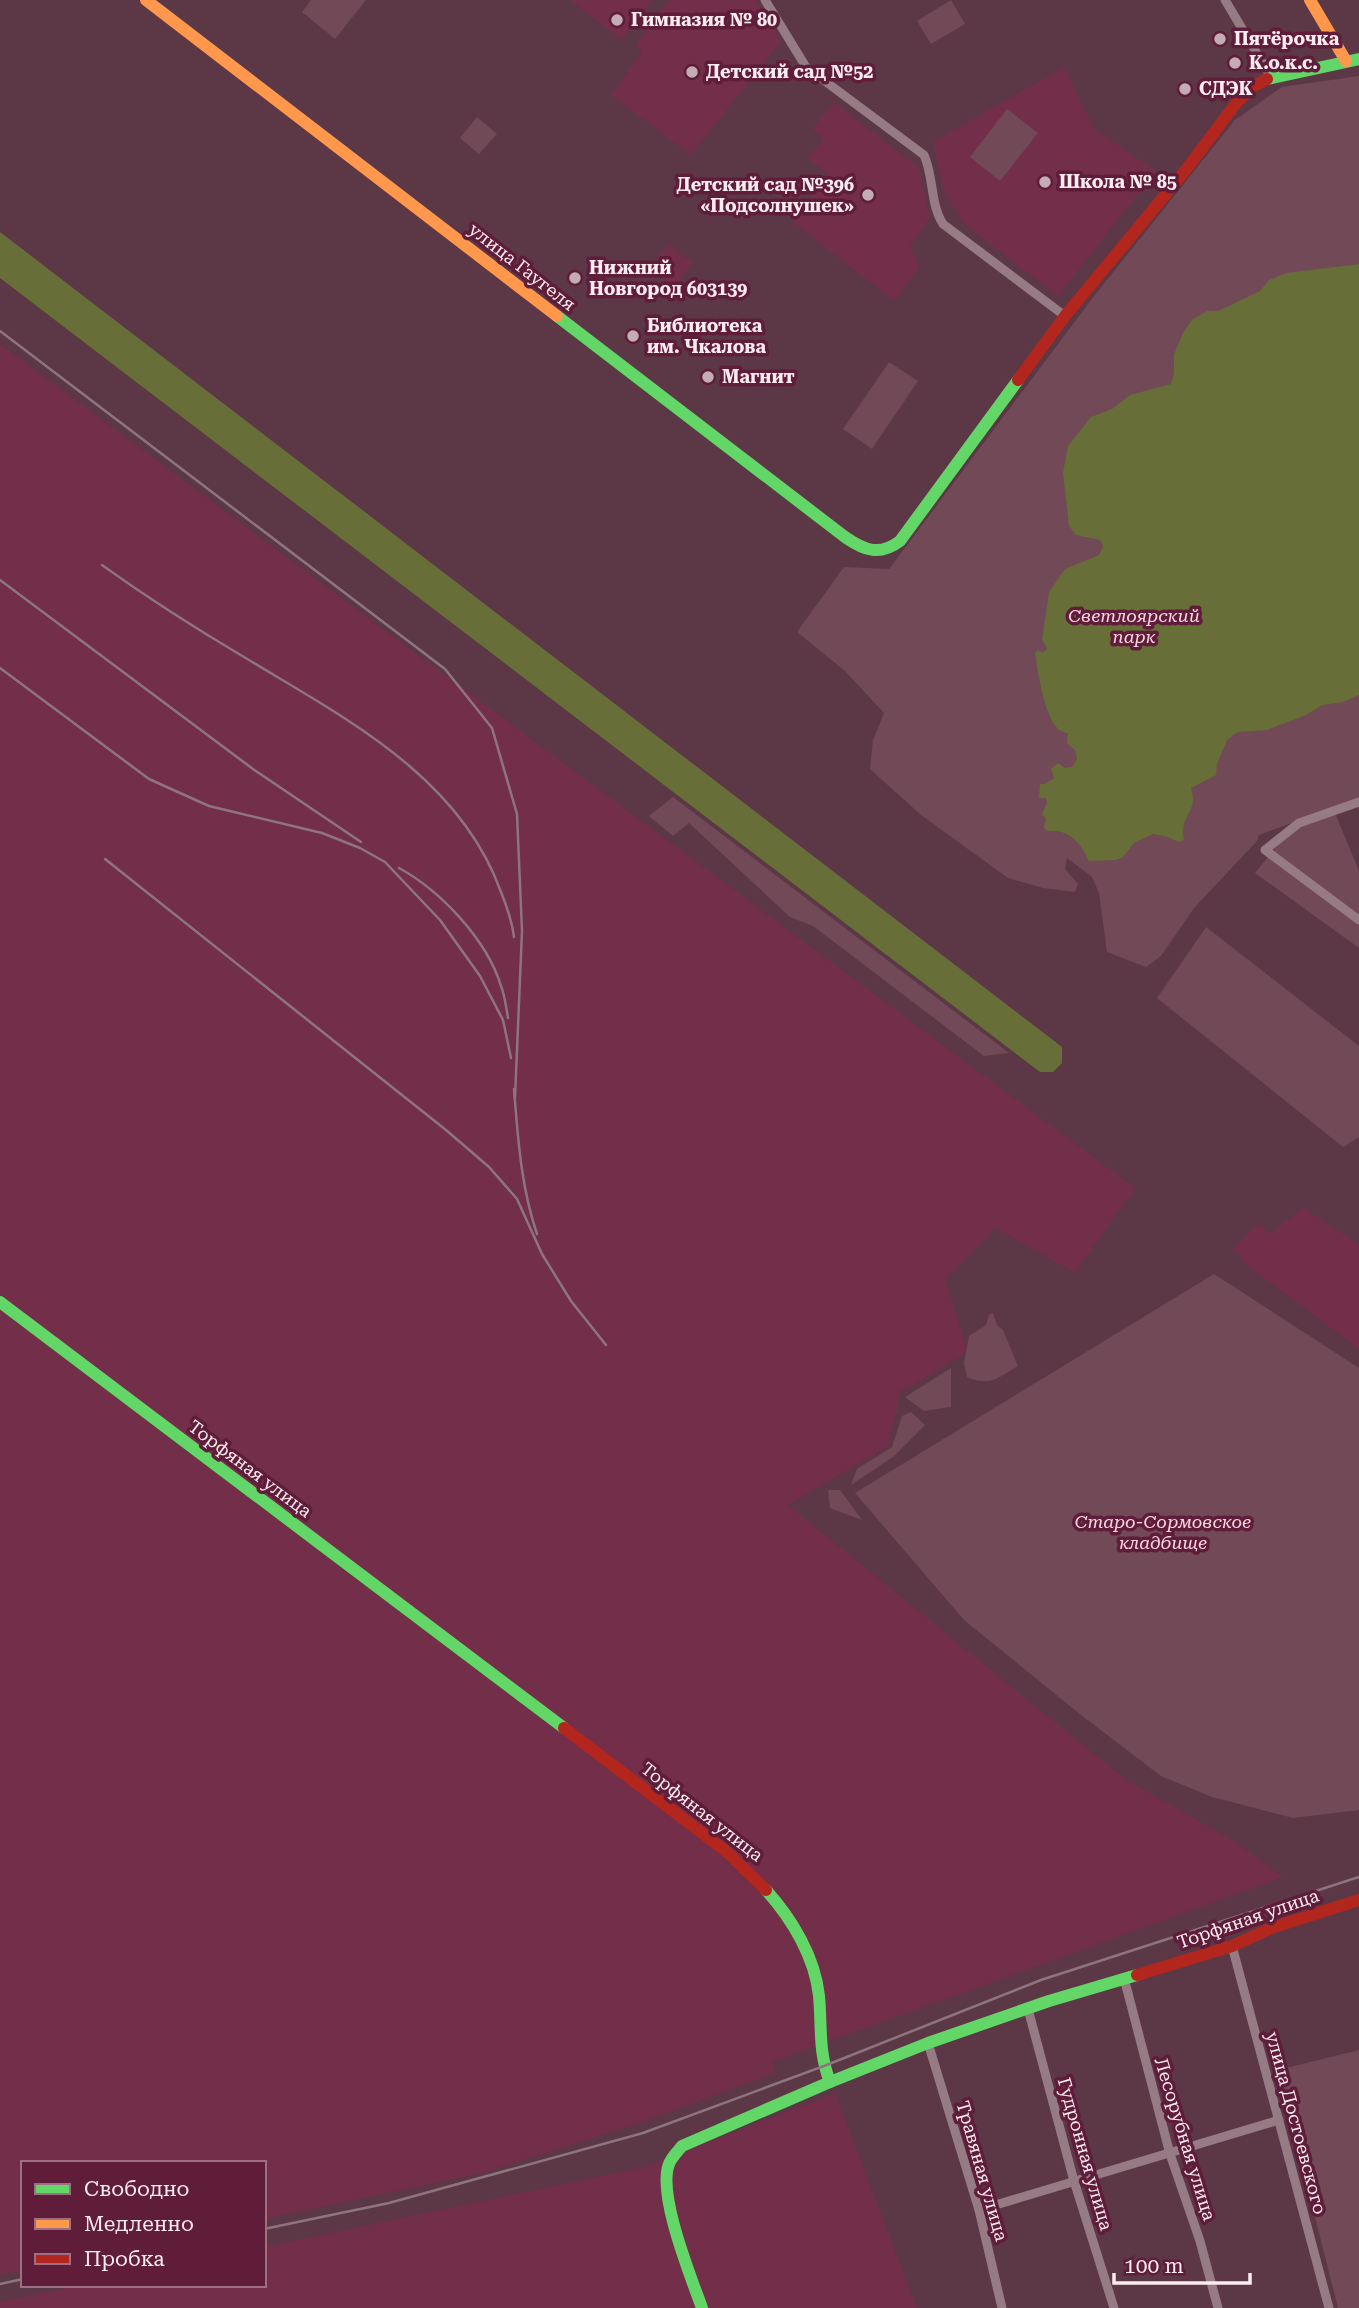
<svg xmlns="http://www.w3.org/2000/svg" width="1359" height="2308" font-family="'Roboto Serif',serif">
	<rect width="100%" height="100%" fill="#5c3846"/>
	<g fill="#732e49">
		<polygon points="570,0 652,0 622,40"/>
		<polygon points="669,0 756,0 781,41 691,155 611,95 642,52 636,45"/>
		<polygon points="1064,67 1094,129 1156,171 1058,296 964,224 945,193 933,142"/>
		<polygon points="834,102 919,168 930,217 910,246 920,267 894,301 793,222 828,174 807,158 824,139 812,129"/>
		<polygon points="668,244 693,263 674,287 650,268"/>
		<polygon points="0,344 1135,1188 1075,1273 996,1228 945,1279 967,1349 964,1354 908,1388 901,1390 888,1446 788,1505 1125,1779 1234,1841 1283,1877 772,2062 775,2073 634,2125 482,2173 264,2219 264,2163 23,2163 23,2270 0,2275"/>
		<polygon points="1303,1207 1359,1245 1359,1349 1250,1268 1232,1249 1259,1223 1270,1234"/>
		<polygon points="835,2093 917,2308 0,2308 0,2302 81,2285 264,2285 264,2247 644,2167"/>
	</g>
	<g fill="#714957">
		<polygon points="311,0 366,0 335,39 302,12"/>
		<polygon points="951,0 965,24 931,44 917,21"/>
		<polygon points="1359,76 1359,798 1259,835 1257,841 1194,908 1161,956 1146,967 1107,952 1099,893 1092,877 1067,858 1065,869 1078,884 1075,892 1043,888 1008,878 921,815 870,769 873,740 884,713 845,671 797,632 844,567 889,569 1091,300 1235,120 1282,87"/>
		<polygon points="1007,109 1038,133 1000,181 970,157"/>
		<polygon points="477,117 497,134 479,154 460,138"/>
		<polygon points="889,362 918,381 872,449 843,429"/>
		<polygon points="673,797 1009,1053 984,1056 813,926 790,917 689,823 673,836 649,816"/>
		<polygon points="1335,813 1359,871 1359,948 1255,873 1277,846 1301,826"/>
		<polygon points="1206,927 1359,1046 1359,1137 1343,1147 1157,998"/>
		<polygon points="1214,1274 1359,1368 1359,1810 1293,1818 1212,1797 1161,1776 1081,1715 964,1620 855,1493"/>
		<path d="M993,1313l4,12 6,5 15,36c-20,12 -28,21 -51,11l-3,-14 5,-27 17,-11 3,-10z"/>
		<polygon points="951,1368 951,1407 924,1411 905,1397"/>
		<polygon points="911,1412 925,1425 893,1457 851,1485 857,1469 892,1447 902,1416"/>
		<polygon points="828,1490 840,1490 862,1520 830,1508"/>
		<polygon points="1359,2050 1359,2308 1338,2308 1278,2070"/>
	</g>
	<g fill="#676e38">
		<polygon points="0,232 1062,1047 1062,1063 1053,1072 1040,1072 0,278"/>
		<path d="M1359,264v431l-16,7 -21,3 -16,10 -39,15 -29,2 -11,8 -10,24 -1,11 -25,13c1,4 2,8 2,12 -1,15 -14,21 -9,40l-5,2 -14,-6 -12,-2 -19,9 -11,14 -7,3 -27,1c-9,-19 -20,-32 -42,-30l-3,-4 2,-8 -4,-5 5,-11 -1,-5h-7l1,-14h5l9,-6 -3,-9 7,-6 7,5 7,-1 5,-8 -2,-9 -8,-7 1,-9c-3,-2 -7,-2 -10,-5 -14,-14 -20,-56 -23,-76l3,-3 5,3 4,-5 -5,-8 7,-48 16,-23 34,-14 4,-9 -3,-6 -24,-5 -7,-9 -6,-53 5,-27 23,-29 21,-8 18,-14 41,-11 3,-11v-19l10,-23 8,-11 15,-9h11l42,-20 9,-11 17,-7z"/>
	</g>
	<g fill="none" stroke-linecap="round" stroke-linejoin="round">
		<g stroke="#967a84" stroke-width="9">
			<path d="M765,0l41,67 118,88c10,22 6,49 19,69l122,92"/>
			<polyline points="1225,0 1271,77"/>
			<polyline points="1359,802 1299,823 1265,850 1359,920"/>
			<polyline points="1232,1946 1329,2308"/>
			<polyline points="1124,1978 1170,2154 1200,2241 1218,2308"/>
			<polyline points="1028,2009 1074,2181 1114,2308"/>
			<polyline points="928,2043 979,2210 1002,2308"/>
			<polyline points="979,2210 1279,2120"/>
		</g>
		<g stroke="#63d668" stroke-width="12">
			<polyline points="1267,79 1359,59"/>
			<path d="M557,316l288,221c20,14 35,19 55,4l118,-161"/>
			<polyline points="0,1302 564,1728"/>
			<path d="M766,1890c26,29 49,67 53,106 3,32 -1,55 11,86"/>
			<path d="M702,2308c-11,-31 -45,-114 -33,-144 2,-6 9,-13 13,-18l148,-64 98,-39 121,-42 88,-26"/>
		</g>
		<g stroke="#ff974d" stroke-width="12">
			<polyline points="146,0 557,316"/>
			<polyline points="1310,0 1346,61"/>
		</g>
		<g stroke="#b3261e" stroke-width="12">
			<polyline points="1018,380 1065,316 1185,171 1237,102 1254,86 1267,79"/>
			<polyline points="564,1728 727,1852 766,1890"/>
			<polyline points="1137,1975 1232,1946 1274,1927 1359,1900"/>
		</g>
		<g stroke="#8d747d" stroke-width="2.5">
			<polyline points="0,331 445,669 492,728 517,814 522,931 515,1098"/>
			<path d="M102,565c46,33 93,63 142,92 100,61 215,118 257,235 6,15 11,29 13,45"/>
			<polyline points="0,580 253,769 361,842"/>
			<polyline points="0,668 149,779 209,806 322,833 360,848 385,862 440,920 480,976 503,1020 511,1058"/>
			<polyline points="105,859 446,1130 489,1167 517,1199 542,1254 571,1301 606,1345"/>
			<path d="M399,868c42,23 88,72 102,118 4,10 5,21 7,32"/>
			<path d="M514,1089c4,50 7,98 23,145"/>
			<polyline points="264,2229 389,2203 643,2133 824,2066 1041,1980 1359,1877"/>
			<polyline points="0,2284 23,2279"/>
		</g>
	</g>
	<g fill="#c4acb4" stroke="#5f1d39" stroke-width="2.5">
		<circle cx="617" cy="20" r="7"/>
		<circle cx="1220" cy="39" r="7"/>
		<circle cx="1235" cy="63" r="7"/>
		<circle cx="692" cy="72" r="7"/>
		<circle cx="1185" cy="89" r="7"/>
		<circle cx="1045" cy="182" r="7"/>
		<circle cx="868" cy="195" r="7"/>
		<circle cx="575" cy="278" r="7"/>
		<circle cx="633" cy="336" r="7"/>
		<circle cx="708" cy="377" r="7"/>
	</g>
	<g text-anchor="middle" stroke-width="7" stroke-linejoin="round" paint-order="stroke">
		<g font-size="18" font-weight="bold" fill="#fcebf0" stroke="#5f1d39" text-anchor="start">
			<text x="631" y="26">Гимназия № 80</text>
			<text x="1234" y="45">Пятёрочка</text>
			<text x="1249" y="69">К.о.к.с.</text>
			<text x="706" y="78">Детский сад №52</text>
			<text x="1199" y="95">СДЭК</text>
			<text x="1059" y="188">Школа № 85</text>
			<text x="854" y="191" text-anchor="end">Детский сад №396<tspan x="854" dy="21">«Подсолнушек»</tspan></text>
			<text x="589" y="274">Нижний<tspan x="589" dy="21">Новгород 603139</tspan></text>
			<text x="647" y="332">Библиотека<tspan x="647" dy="21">им. Чкалова</tspan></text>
			<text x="722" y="383">Магнит</text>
		</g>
		<g font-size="18" fill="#fcebf0" stroke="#5f1d39">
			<text transform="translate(522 267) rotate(38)" y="6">улица Гаугеля</text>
			<text transform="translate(250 1469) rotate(37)" y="6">Торфяная улица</text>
			<text transform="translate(702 1812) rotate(38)" y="6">Торфяная улица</text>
			<text transform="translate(1248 1919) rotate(-19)" y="6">Торфяная улица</text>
			<text transform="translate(1296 2123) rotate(75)" y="6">улица Достоевского</text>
			<text transform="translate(1185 2139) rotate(73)" y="6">Лесорубная улица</text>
			<text transform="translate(1085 2154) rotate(74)" y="6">Гудронная улица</text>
			<text transform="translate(982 2171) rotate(74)" y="6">Травяная улица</text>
		</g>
		<g font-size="18" font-style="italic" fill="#fed7e3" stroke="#5f1d39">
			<text x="1134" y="622">Светлоярский<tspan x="1134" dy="21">парк</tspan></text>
			<text x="1163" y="1528">Старо-Сормовское<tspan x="1163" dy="21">кладбище</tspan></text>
		</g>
	</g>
	<rect x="21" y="2161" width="245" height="126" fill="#5f1d39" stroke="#9e6f82" stroke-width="2"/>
	<rect x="35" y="2184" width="35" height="10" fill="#63d668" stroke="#9e6f82" stroke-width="2"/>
	<text x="84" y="2196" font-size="21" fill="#fcebf0">Свободно</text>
	<rect x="35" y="2219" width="35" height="10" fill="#ff974d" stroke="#9e6f82" stroke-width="2"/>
	<text x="84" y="2231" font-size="21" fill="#fcebf0">Медленно</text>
	<rect x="35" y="2254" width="35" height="10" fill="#b3261e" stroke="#9e6f82" stroke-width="2"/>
	<text x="84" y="2266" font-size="21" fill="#fcebf0">Пробка</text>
	<path d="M1114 2273v10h136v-10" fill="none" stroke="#fcebf0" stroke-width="3.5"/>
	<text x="1124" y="2273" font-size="21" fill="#fcebf0" stroke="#5f1d39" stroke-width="5" paint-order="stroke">100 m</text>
</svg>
